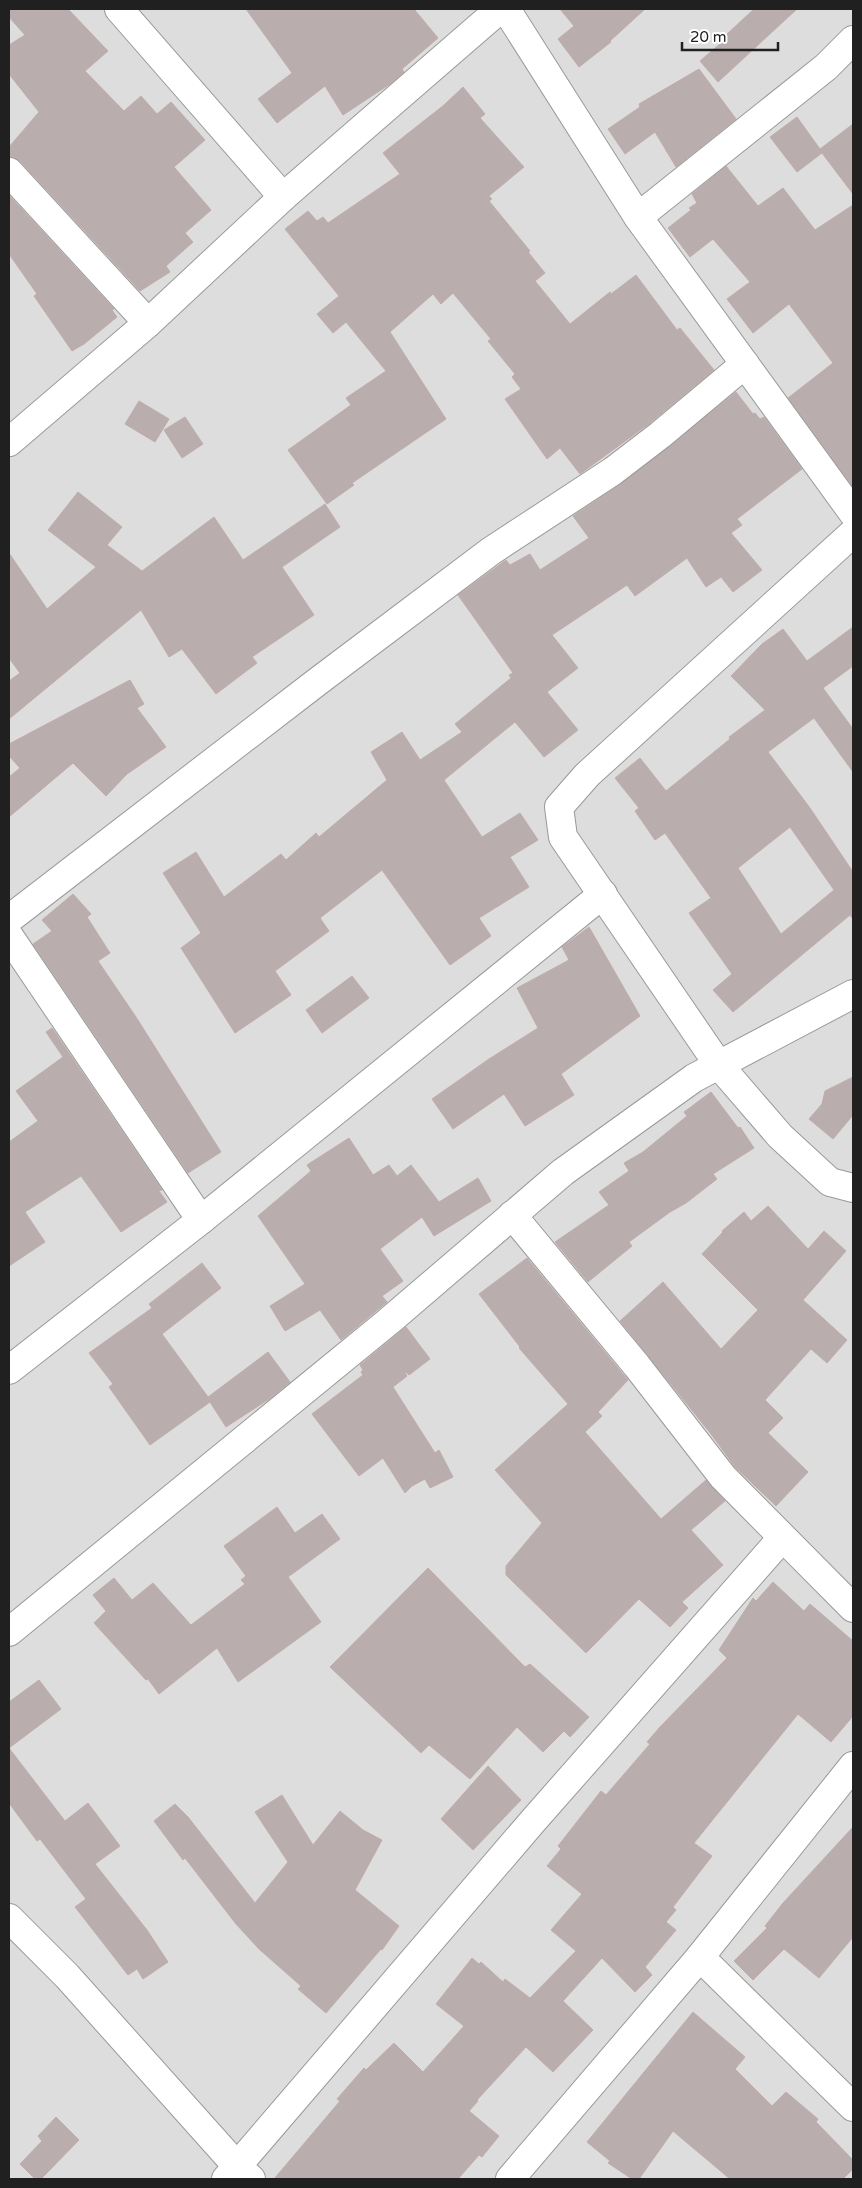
<svg xmlns="http://www.w3.org/2000/svg" width="862" height="2188" font-family="'Varela Round',sans-serif">
	<rect width="100%" height="100%" fill="#f0eae8"/>
	<rect fill="#dedddd" x="9" y="9" width="844" height="2170"/>
	<g fill="#b9aead" stroke="#c0adab" fill-rule="evenodd">
		<polygon points="9,9 68,9 108,51 85,71 124,111 141,96 157,114 171,102 205,140 174,167 211,210 185,233 193,242 166,266 170,272 140,291 20,161 9,157 9,147 39,112 9,74 9,45 25,35 9,17"/>
		<polygon points="246,9 414,9 438,38 402,69 404,72 390,84 343,115 325,86 277,123 258,99 292,73"/>
		<polygon points="560,9 645,9 610,41 611,42 579,67 558,39 574,26"/>
		<polygon points="754,9 797,9 718,82 700,61 728,37 726,35"/>
		<polygon points="699,69 736,119 676,167 655,132 625,154 608,129 640,107 639,104"/>
		<polygon points="463,87 485,114 480,118 524,167 489,196 492,199 489,201 530,251 528,252 545,273 535,281 570,324 610,292 611,294 636,275 677,330 680,328 714,370 650,423 580,474 560,448 547,459 505,399 521,389 512,377 515,374 488,341 491,339 453,293 441,304 433,294 390,332 446,419 352,483 354,485 327,504 288,450 351,405 346,398 386,371 346,322 333,333 317,314 339,296 285,229 308,211 317,221 323,217 328,223 400,174 383,153 444,105"/>
		<polygon points="797,117 820,149 853,124 853,194 822,153 797,172 770,137"/>
		<polygon points="726,166 758,206 783,188 815,230 853,205 853,487 788,398 833,363 789,304 753,333 727,299 750,282 713,239 690,257 668,228 691,210 689,208 697,203 692,194"/>
		<polygon points="9,195 114,309 112,310 117,317 84,344 72,351 34,296 37,294 9,254"/>
		<polygon points="736,392 753,414 755,413 760,419 764,417 802,469 737,519 742,525 731,533 762,570 733,592 721,577 706,587 687,558 635,596 627,585 552,635 578,668 547,692 578,730 544,757 515,722 444,780 482,837 520,813 538,840 510,857 529,887 479,918 491,936 450,965 382,870 320,918 329,931 275,971 291,995 235,1033 181,948 201,933 163,873 196,852 224,897 281,854 286,860 316,833 319,837 387,780 371,752 402,732 420,760 462,732 455,724 511,678 509,675 513,673 458,595 506,560 510,565 530,554 540,570 589,538 573,516 622,483"/>
		<polygon points="139,401 169,419 155,442 125,424"/>
		<polygon points="185,417 203,444 182,458 164,430"/>
		<polygon points="78,492 122,527 107,545 142,571 214,517 243,560 325,504 340,527 282,567 314,615 252,657 257,663 216,694 182,649 169,657 141,610 9,719 9,681 20,673 9,658 9,553 47,609 96,567 48,530"/>
		<path d="M853,627v39l-30,22 30,41v43l-39,-54 -46,34 42,56 43,64v47l-3,-4 -117,97 -20,-22 19,-16 -43,-61 22,-15 -46,-65 -10,7 -20,-29 4,-3 -24,-30 25,-20 26,33 64,-52 -1,-2 36,-27 -34,-34 31,-32 21,-15 24,32zM790,827l44,63 -53,44 -43,-66z"/>
		<polygon points="130,680 144,704 137,708 166,747 127,774 106,796 73,763 9,817 9,777 20,768 9,756 9,744"/>
		<polygon points="73,894 91,914 87,917 110,953 98,961 136,1017 221,1152 188,1173 33,944 52,931 42,920"/>
		<polygon points="589,927 640,1016 561,1074 574,1095 525,1126 504,1094 453,1129 432,1099 489,1059 538,1028 517,988 569,960 562,947"/>
		<polygon points="352,976 369,998 322,1033 306,1010"/>
		<polygon points="52,1028 162,1190 159,1191 167,1202 121,1232 81,1176 25,1212 45,1242 9,1266 9,1142 38,1121 16,1091 63,1057 46,1032"/>
		<polygon points="853,1077 853,1115 833,1139 809,1119 822,1104 825,1091"/>
		<polygon points="711,1092 738,1128 740,1127 754,1148 713,1174 717,1179 686,1203 670,1212 629,1242 632,1246 588,1282 555,1242 609,1205 599,1192 629,1171 624,1163 643,1152 687,1116 684,1112"/>
		<polygon points="349,1138 373,1175 389,1165 397,1176 411,1165 439,1202 478,1178 491,1201 434,1236 422,1217 380,1249 403,1281 382,1296 387,1302 341,1340 320,1310 285,1331 270,1306 305,1284 258,1216 311,1171 307,1165"/>
		<polygon points="768,1206 808,1249 824,1231 846,1251 803,1300 847,1340 827,1363 811,1349 765,1400 783,1418 768,1433 808,1472 776,1506 735,1467 711,1434 620,1321 663,1282 721,1349 758,1310 702,1254 723,1232 722,1231 744,1212 751,1221"/>
		<polygon points="527,1258 628,1380 598,1412 602,1416 585,1432 661,1519 706,1480 725,1501 691,1530 723,1565 682,1602 688,1608 670,1627 639,1599 586,1653 506,1575 506,1566 542,1523 495,1470 568,1404 519,1348 520,1347 479,1294"/>
		<polygon points="202,1263 221,1288 162,1334 208,1397 268,1352 290,1382 269,1399 226,1427 210,1402 150,1445 109,1387 113,1384 89,1353 152,1308 149,1304"/>
		<polygon points="406,1327 430,1359 409,1375 404,1370 407,1376 393,1387 435,1453 439,1450 453,1477 430,1488 425,1479 412,1486 405,1493 383,1458 359,1476 312,1414 363,1375 361,1372 363,1370 360,1365"/>
		<polygon points="277,1507 295,1533 322,1514 340,1539 288,1577 321,1622 238,1682 217,1648 159,1694 148,1679 146,1680 94,1623 106,1611 93,1595 114,1578 132,1600 153,1583 191,1625 245,1584 241,1580 246,1576 224,1546"/>
		<polygon points="428,1568 525,1667 530,1664 589,1717 570,1737 564,1731 543,1752 517,1727 470,1779 429,1745 421,1753 330,1667"/>
		<polygon points="773,1582 804,1611 810,1604 853,1641 853,1716 831,1742 798,1714 694,1843 712,1856 673,1907 676,1910 666,1922 676,1930 645,1967 652,1975 635,1992 602,1958 563,2001 593,2030 553,2072 526,2047 477,2100 478,2101 469,2111 499,2136 482,2157 479,2155 458,2179 274,2179 340,2101 337,2099 364,2068 366,2070 394,2043 423,2072 464,2026 436,2004 472,1958 479,1964 481,1962 503,1982 505,1979 530,1998 576,1951 551,1930 582,1894 547,1866 561,1849 558,1846 601,1791 606,1795 650,1744 647,1742 660,1727 727,1658 719,1650 753,1598 756,1601"/>
		<polygon points="39,1680 61,1709 9,1748 9,1702"/>
		<polygon points="9,1748 65,1821 88,1803 120,1846 95,1864 147,1930 168,1962 143,1979 137,1969 128,1975 75,1907 86,1899 40,1839 37,1841 9,1803"/>
		<polygon points="488,1766 521,1800 473,1850 441,1819"/>
		<polygon points="282,1795 313,1845 340,1811 363,1830 382,1840 355,1890 399,1926 382,1950 381,1949 326,2013 298,1989 301,1986 259,1949 236,1924 185,1858 183,1860 154,1821 175,1804 188,1817 255,1903 288,1862 255,1812"/>
		<polygon points="853,1827 853,1937 819,1978 784,1949 753,1980 734,1961 767,1928 765,1926 783,1903"/>
		<polygon points="693,2012 745,2057 735,2069 772,2106 786,2092 818,2119 816,2122 853,2160 853,2169 843,2179 730,2179 673,2131 639,2179 632,2179 608,2163 610,2161 587,2142"/>
		<polygon points="56,2117 79,2140 41,2179 35,2179 20,2164 42,2141 38,2136"/>
	</g>
	<g fill="none" stroke-linecap="round" stroke-linejoin="round">
		<g stroke="#9a9a9a" stroke-width="30">
			<g id="minor">
				<polyline points="119,9 283,197"/>
				<polyline points="506,9 638,217 853,513"/>
				<polyline points="9,172 148,323"/>
				<polyline points="638,217 826,67 853,40"/>
				<polyline points="9,442 148,323 283,197 500,9"/>
				<polyline points="853,533 587,775 559,807 563,837 718,1064 780,1136 830,1182 853,1188"/>
				<polyline points="9,919 317,682 491,551 613,471 660,435 745,364"/>
				<polyline points="9,936 201,1220"/>
				<polyline points="512,1215 637,1366 723,1477 853,1608"/>
				<polyline points="9,1370 201,1220 603,894"/>
				<polyline points="9,1632 389,1321 563,1172 694,1078 853,994"/>
				<polyline points="9,1918 67,1976 236,2165 251,2179"/>
				<polyline points="700,1957 853,2107"/>
				<polyline points="226,2179 533,1821 782,1538"/>
				<polyline points="510,2179 700,1957 853,1766"/>
			</g>
		</g>
		<use href="#minor" stroke="#fff" stroke-width="28"/>
	</g>
	<rect width="862" height="2188" fill="none" stroke="#202020" stroke-width="20"/>
	<path d="M682 42v8h96v-8" fill="none" stroke="#202020" stroke-width="2.5"/>
	<text x="690" y="42" font-size="15" fill="#202020" stroke="#ffffff" stroke-width="4" paint-order="stroke">20 m</text>
</svg>
